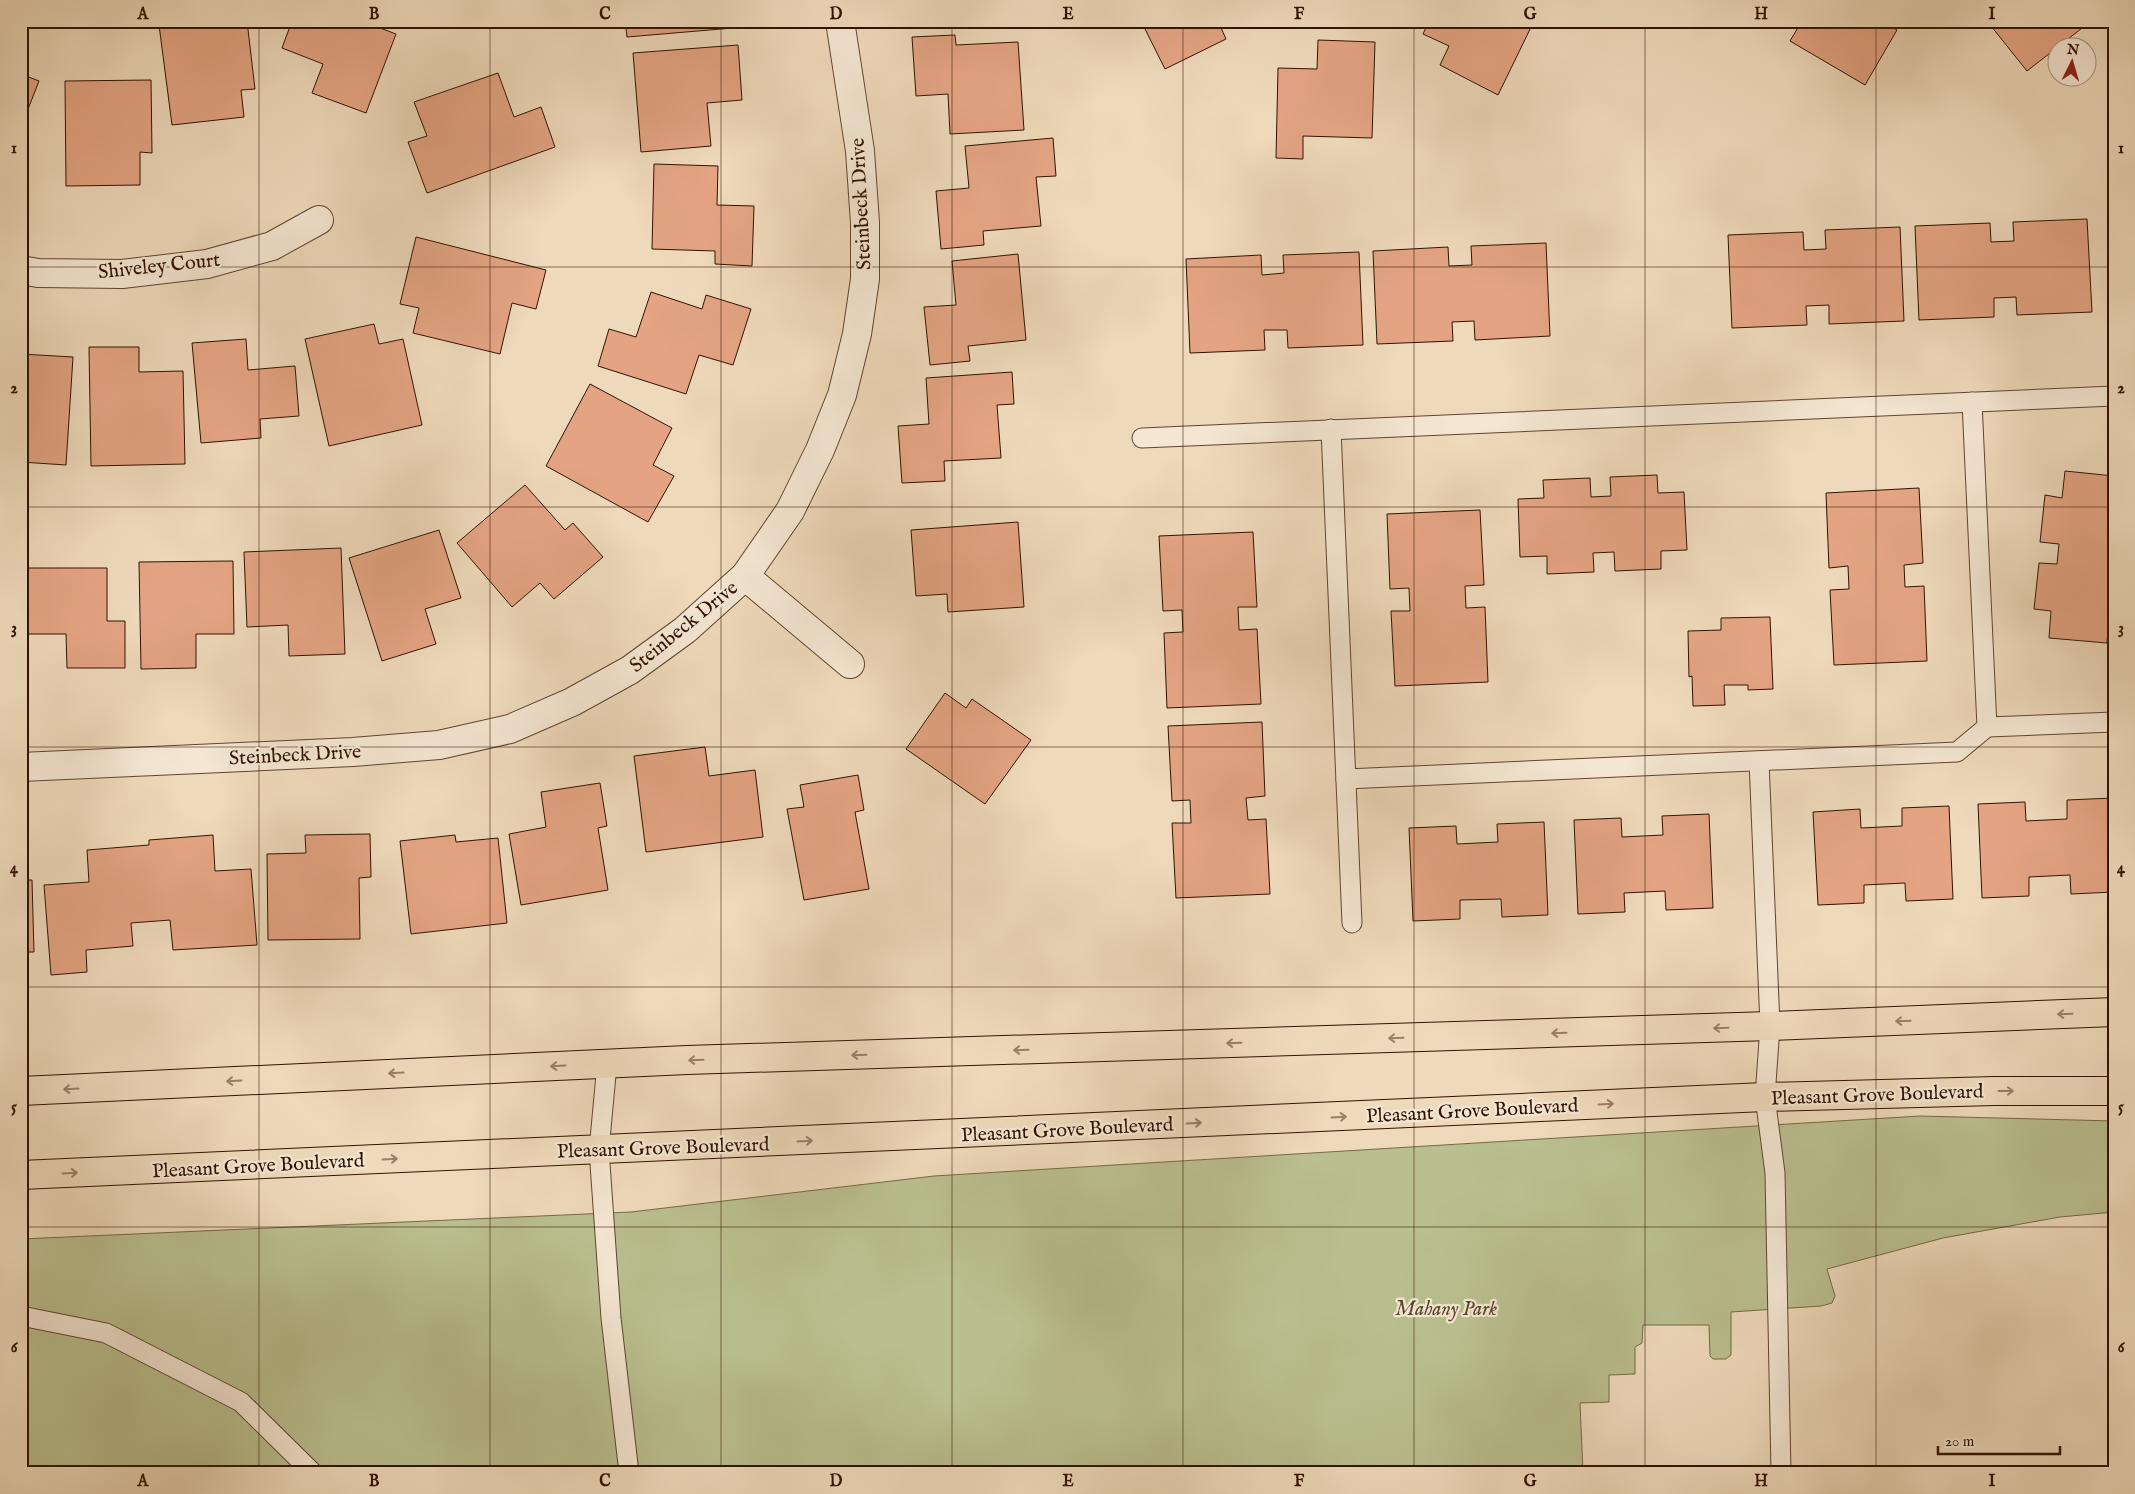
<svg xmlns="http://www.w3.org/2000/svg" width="2135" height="1494" font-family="'IM FELL English',serif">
	<rect width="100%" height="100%" fill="#eed9ba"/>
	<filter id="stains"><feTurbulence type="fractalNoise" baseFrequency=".004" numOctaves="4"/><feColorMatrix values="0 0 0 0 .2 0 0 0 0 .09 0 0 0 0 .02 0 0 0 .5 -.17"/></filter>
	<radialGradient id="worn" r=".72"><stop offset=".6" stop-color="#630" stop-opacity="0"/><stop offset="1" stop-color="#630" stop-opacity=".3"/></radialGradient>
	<polygon fill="#babf8f" stroke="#766848" points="1920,1116 2114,1121 2114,1212 2060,1217 1943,1238 1827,1269 1835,1296 1832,1303 1821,1306 1731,1312 1731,1355 1726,1359 1713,1359 1710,1356 1709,1325 1643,1325 1642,1343 1635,1347 1635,1374 1609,1375 1609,1402 1580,1403 1583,1473 21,1473 21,1239 631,1212 934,1176"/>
	<g fill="#e4a483" stroke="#311201">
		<polygon points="188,21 247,21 255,89 241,90 244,117 172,125 159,25"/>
		<polygon points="292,21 373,21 372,25 396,34 366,113 312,93 323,64 282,48"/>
		<polygon points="625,21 733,21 733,28 627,37"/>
		<polygon points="915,21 959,21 959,25 915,26"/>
		<polygon points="1141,21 1218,21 1226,39 1165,69"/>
		<polygon points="1429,21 1534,21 1498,95 1440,65 1449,46 1423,34"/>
		<polygon points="1802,21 1882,21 1897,30 1865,85 1790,41"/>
		<polygon points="1987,21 2091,21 2027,71"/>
		<polygon points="955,35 956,45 1018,42 1024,130 950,134 948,94 916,96 912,37"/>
		<polygon points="1318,40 1375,42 1372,138 1303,136 1303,159 1276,158 1278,68 1317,69"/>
		<polygon points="738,45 742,100 707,103 711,146 641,152 633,53"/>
		<polygon points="498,73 514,117 541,107 555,147 427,193 408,142 427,136 414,102"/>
		<polygon points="21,74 39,81 21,127"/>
		<polygon points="151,80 152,153 140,152 140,185 66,186 65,81"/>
		<polygon points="1053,138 1056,176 1036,177 1041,226 983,231 984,245 941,249 936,191 969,188 965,146"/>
		<polygon points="654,164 718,166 717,205 754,206 752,266 715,264 715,251 652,249"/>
		<polygon points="2087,219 2092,312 2017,315 2016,297 1994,298 1994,317 1919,320 1915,226 1990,223 1991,242 2014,241 2013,222"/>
		<polygon points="1900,227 1904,321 1829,324 1829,305 1806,306 1807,325 1732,328 1728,235 1803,232 1804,250 1826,249 1825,230"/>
		<polygon points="416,237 546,270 536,309 512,303 500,354 413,333 419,308 400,304"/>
		<polygon points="1546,243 1550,336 1475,340 1474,321 1452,322 1453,341 1377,344 1373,251 1448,247 1449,266 1472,265 1471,246"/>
		<polygon points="1359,252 1363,345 1288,348 1287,330 1264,330 1265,350 1190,353 1186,259 1261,255 1262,275 1284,273 1283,255"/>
		<polygon points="1018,254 1026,340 968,346 970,361 930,365 924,307 956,305 952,261"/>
		<polygon points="651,292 702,309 706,295 751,309 733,365 699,355 686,394 598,366 609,329 636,337"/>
		<polygon points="374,324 379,344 403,339 422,425 329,446 305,339"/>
		<polygon points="246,339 248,370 295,366 299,416 260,419 261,438 201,443 192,343"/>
		<polygon points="89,347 139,347 139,372 183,371 185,464 91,466"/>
		<polygon points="21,354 73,357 66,465 21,462"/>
		<polygon points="1012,372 1014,404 997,405 1001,458 944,461 945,481 902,483 898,426 929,424 926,378"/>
		<polygon points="590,384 672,428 653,465 674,476 648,522 546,466"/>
		<polygon points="2065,471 2114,476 2114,617 2109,617 2107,643 2049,638 2051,611 2034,609 2039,563 2057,564 2059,544 2040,542 2045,495 2062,498"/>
		<polygon points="1657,475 1658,493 1684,492 1687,550 1661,551 1661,569 1615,571 1614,552 1593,553 1594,572 1547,574 1547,556 1520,557 1518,499 1544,498 1543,480 1590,478 1591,497 1611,496 1610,477"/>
		<polygon points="525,485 565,530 573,523 603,557 554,599 540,583 512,607 457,543"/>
		<polygon points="1919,488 1923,563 1904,565 1905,587 1924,586 1927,661 1834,665 1830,590 1849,589 1848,566 1829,568 1826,493"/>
		<polygon points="1480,510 1484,585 1465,586 1466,608 1485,607 1488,682 1395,686 1391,611 1410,611 1409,588 1390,589 1387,514"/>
		<polygon points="1018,522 1024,607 948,612 947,594 916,596 911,530"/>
		<polygon points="439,530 461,598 425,609 436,644 382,661 349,558"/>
		<polygon points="1253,532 1257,607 1238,607 1239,630 1257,629 1261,704 1167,708 1164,633 1183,632 1182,610 1163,611 1159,536"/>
		<polygon points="341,548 345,654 289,656 288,625 247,627 244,552"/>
		<polygon points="233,561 234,634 196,634 196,668 141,669 139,562"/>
		<polygon points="23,568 107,568 107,621 125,621 125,668 67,668 66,634 23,634"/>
		<polygon points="1770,617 1773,689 1748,690 1748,685 1724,685 1725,705 1693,706 1692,676 1689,677 1688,631 1721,630 1721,618"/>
		<polygon points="945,693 966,708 972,699 1031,740 985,804 906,749"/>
		<polygon points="1262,722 1265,796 1246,798 1248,820 1266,819 1270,894 1176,898 1172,823 1191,823 1190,800 1172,801 1168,726"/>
		<polygon points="705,747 709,776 755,770 763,837 646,852 634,756"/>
		<polygon points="858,775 864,810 855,812 869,889 804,900 787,809 804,807 800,785"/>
		<polygon points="600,783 607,826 598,828 608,890 521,905 509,834 546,827 541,792"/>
		<polygon points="2113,798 2114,892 2071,894 2070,875 2029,877 2029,896 1982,898 1978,804 2025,802 2026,821 2067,819 2067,800"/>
		<polygon points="1949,806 1953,899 1906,901 1905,883 1864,885 1864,903 1818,905 1813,812 1860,809 1861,828 1902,826 1902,808"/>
		<polygon points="1709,814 1713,908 1666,910 1665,891 1624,893 1625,912 1578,914 1574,820 1621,818 1622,837 1663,835 1662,816"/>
		<polygon points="1544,822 1548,915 1502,917 1501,899 1460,900 1460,919 1413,921 1409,828 1456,826 1457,844 1498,842 1497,824"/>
		<polygon points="370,834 371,877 359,878 360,939 268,940 267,854 306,853 305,835"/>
		<polygon points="213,835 215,871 251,869 257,945 173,950 170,920 131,923 133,946 86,950 87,972 51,975 44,885 89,882 87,850 149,845 149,840"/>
		<polygon points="455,835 456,842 498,838 507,923 411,934 400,841"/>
		<polygon points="21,880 32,880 34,952 21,952"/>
	</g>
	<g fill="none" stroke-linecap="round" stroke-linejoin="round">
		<g stroke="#60442f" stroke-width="21">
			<g id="service">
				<polyline points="1331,429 1352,923"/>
				<polyline points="1142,438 2114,396"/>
				<polyline points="1987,727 2114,722"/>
				<polyline points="1759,761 1770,1026 1765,1097 1775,1173 1781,1473"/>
				<polyline points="1346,779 1957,752 1987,727 1972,402"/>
				<polyline points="607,1064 599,1150 611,1318 629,1473"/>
				<polyline points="21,1316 106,1333 241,1402 313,1473"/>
			</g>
		</g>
		<g stroke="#60442f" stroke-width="30">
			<g id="minor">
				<polyline points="21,270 38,273 122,274 207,264 272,246 319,220"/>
				<polyline points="745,576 850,664"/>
				<polyline points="21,767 353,752 439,745 510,729 572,702 630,670 685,630 745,576 790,511 820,450 842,395 857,334 865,279 865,223 860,151 840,21"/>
			</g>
		</g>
		<g stroke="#311201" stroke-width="30">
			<g id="primary">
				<polyline points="21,1091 687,1060 1770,1026 2114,1012"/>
				<polyline points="21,1175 1765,1097 1995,1091 2114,1091"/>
			</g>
		</g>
		<use href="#service" stroke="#f4e6d2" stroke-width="19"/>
		<use href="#minor" stroke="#f4e6d2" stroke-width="28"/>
		<use href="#primary" stroke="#eed9ba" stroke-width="28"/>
	</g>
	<defs><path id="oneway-shaft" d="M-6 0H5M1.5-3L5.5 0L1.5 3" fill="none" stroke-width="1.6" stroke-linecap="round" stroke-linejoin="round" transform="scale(1.25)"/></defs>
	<g stroke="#997f67">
		<use href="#oneway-shaft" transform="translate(2065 1014) rotate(178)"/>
		<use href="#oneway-shaft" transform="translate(1903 1021) rotate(178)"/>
		<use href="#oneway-shaft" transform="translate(1721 1028) rotate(178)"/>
		<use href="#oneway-shaft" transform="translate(1559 1033) rotate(178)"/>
		<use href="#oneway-shaft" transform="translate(1396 1038) rotate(178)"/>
		<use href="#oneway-shaft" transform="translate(1234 1043) rotate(178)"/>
		<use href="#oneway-shaft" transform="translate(1021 1050) rotate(178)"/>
		<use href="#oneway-shaft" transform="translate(859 1055) rotate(178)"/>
		<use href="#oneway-shaft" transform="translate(696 1060) rotate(178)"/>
		<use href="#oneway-shaft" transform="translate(558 1066) rotate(177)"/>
		<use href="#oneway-shaft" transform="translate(396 1073) rotate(177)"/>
		<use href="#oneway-shaft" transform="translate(234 1081) rotate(177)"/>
		<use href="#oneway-shaft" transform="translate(71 1089) rotate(177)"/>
		<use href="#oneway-shaft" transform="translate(2006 1091)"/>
		<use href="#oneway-shaft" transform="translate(1606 1104) rotate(-3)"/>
		<use href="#oneway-shaft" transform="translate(1339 1117) rotate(-3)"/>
		<use href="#oneway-shaft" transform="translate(1194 1123) rotate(-3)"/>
		<use href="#oneway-shaft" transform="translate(805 1141) rotate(-3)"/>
		<use href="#oneway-shaft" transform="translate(390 1159) rotate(-3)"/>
		<use href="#oneway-shaft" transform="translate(70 1173) rotate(-3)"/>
	</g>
	<path fill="none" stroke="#311201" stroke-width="1" stroke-opacity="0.55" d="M259,21v1452M490,21v1452M721,21v1452M952,21v1452M1183,21v1452M1414,21v1452M1645,21v1452M1876,21v1452M21,267h2093M21,507h2093M21,747h2093M21,987h2093M21,1227h2093"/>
	<g text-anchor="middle" stroke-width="4.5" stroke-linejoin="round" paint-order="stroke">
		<g font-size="20" fill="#311201" stroke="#f4e6d2">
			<text transform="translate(860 204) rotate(-93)" y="7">Steinbeck Drive</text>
			<text transform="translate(159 265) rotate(-6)" y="7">Shiveley Court</text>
			<text transform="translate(683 626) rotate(-39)" y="7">Steinbeck Drive</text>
			<text transform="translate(295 754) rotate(-3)" y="7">Steinbeck Drive</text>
			<text transform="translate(1877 1094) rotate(-2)" y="7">Pleasant Grove Boulevard</text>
			<text transform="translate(1472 1110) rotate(-3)" y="7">Pleasant Grove Boulevard</text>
			<text transform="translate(1067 1129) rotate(-3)" y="7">Pleasant Grove Boulevard</text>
			<text transform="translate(663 1147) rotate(-2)" y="7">Pleasant Grove Boulevard</text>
			<text transform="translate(258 1165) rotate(-3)" y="7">Pleasant Grove Boulevard</text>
		</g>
		<g font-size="20" font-style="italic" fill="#5a462c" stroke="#f4e6d2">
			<text x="1446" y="1315">Mahany Park</text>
		</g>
	</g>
	<rect width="2135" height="1494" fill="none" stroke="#eed9ba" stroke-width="55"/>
	<g transform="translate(2072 62) rotate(5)"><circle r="24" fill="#f4e6d2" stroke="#a6917e"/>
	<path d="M0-4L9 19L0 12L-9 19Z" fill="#8f2418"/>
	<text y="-8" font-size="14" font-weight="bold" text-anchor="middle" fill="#311201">N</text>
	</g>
	<path d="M1938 1446v8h122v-8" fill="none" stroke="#311201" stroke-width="2.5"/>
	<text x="1945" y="1446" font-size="15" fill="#311201" stroke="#f4e6d2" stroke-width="4" paint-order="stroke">20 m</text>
	<rect x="28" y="28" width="2080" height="1438" fill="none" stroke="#311201" stroke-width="2"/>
	<g font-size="16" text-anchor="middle" font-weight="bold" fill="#311201">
		<text x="143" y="19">A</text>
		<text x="374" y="19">B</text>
		<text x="605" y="19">C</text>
		<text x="836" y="19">D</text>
		<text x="1068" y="19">E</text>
		<text x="1299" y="19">F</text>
		<text x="1530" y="19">G</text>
		<text x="1761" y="19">H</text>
		<text x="1992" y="19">I</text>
		<text x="14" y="153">1</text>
		<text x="2121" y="153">1</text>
		<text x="14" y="393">2</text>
		<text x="2121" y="393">2</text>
		<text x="14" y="633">3</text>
		<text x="2121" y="633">3</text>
		<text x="14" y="873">4</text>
		<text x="2121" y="873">4</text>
		<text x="14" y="1112">5</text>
		<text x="2121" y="1112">5</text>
		<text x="14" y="1352">6</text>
		<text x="2121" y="1352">6</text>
		<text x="143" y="1486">A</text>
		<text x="374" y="1486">B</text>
		<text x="605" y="1486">C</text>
		<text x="836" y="1486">D</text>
		<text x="1068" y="1486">E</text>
		<text x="1299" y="1486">F</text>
		<text x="1530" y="1486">G</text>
		<text x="1761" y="1486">H</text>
		<text x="1992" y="1486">I</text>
	</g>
	<rect width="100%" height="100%" filter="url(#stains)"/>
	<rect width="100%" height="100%" fill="url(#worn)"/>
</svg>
